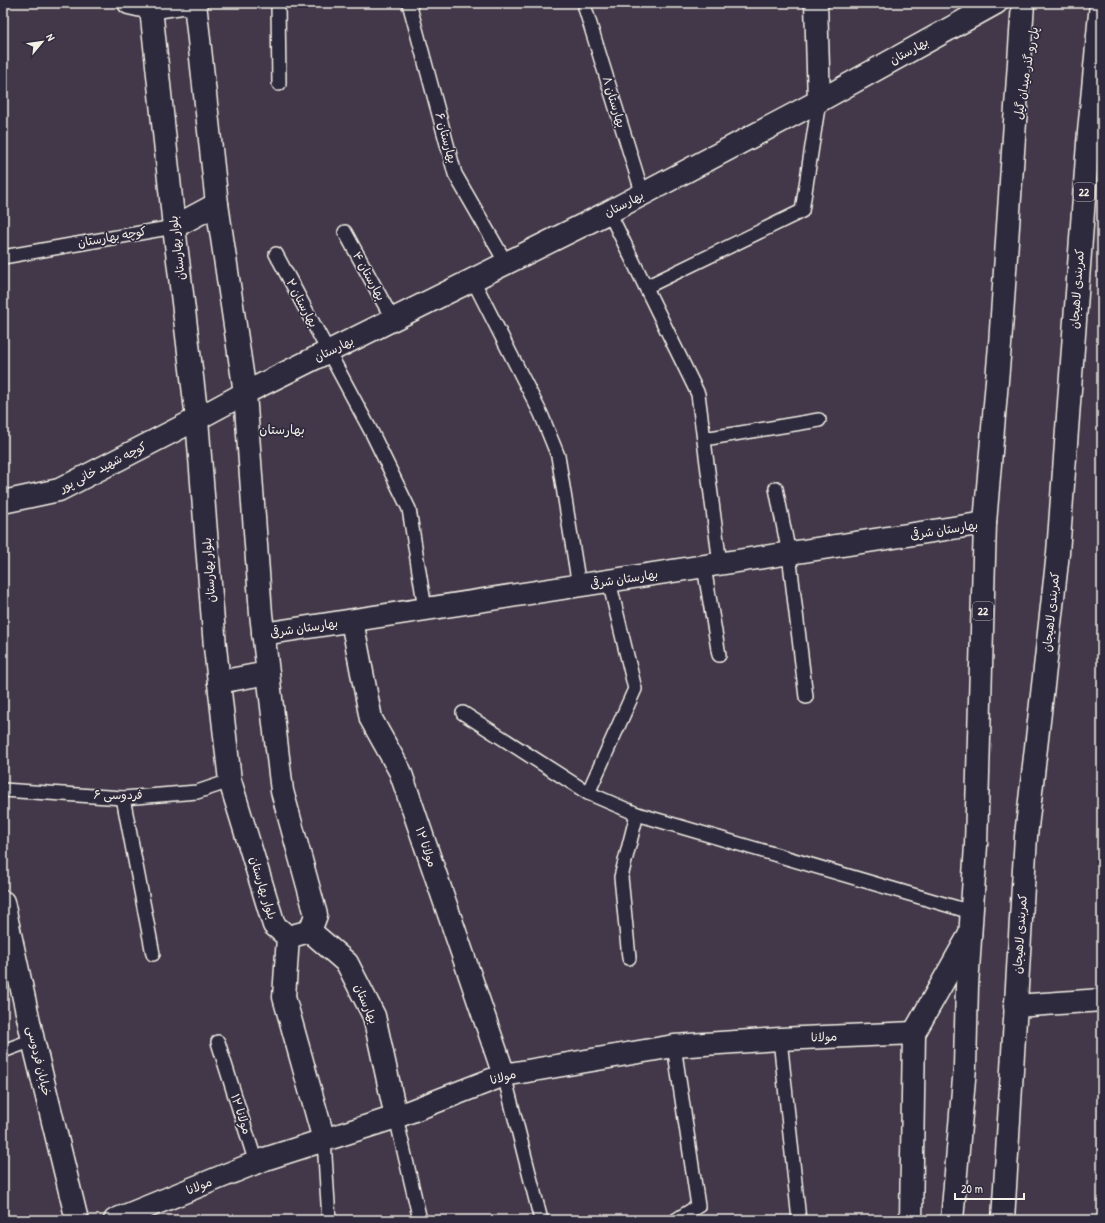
<svg xmlns="http://www.w3.org/2000/svg" width="1105" height="1223" font-family="'Patrick Hand','Playpen Sans Arabic',sans-serif">
	<rect width="100%" height="100%" fill="#433849"/>
	<filter id="ink" filterUnits="userSpaceOnUse"><feTurbulence type="fractalNoise" baseFrequency=".025" numOctaves="2"/><feDisplacementMap in="SourceGraphic" scale="8" xChannelSelector="R" yChannelSelector="G"/><feConvolveMatrix kernelMatrix="1 2 1 2 8 2 1 2 1" color-interpolation-filters="sRGB"/></filter>
	<g filter="url(#ink)">
		<g fill="none" stroke-linecap="round" stroke-linejoin="round">
			<g stroke="#f4f1e8" stroke-width="16">
				<g id="service">
					<polyline points="278,3 279,84"/>
					<polyline points="409,3 455,174 506,263"/>
					<polyline points="585,8 643,195"/>
					<polyline points="609,212 698,394 720,564"/>
					<polyline points="345,232 393,320"/>
					<polyline points="276,254 372,433 409,509 425,609"/>
					<polyline points="3,257 174,227"/>
					<polyline points="473,280 541,414 558,456 579,586"/>
					<polyline points="646,287 802,211 819,101"/>
					<polyline points="704,439 819,420"/>
					<polyline points="776,488 789,554 806,697"/>
					<polyline points="704,567 719,655"/>
					<polyline points="463,713 588,793 637,814 971,912"/>
					<polyline points="3,790 123,798 197,792 230,781"/>
					<polyline points="588,793 635,689 609,581"/>
					<polyline points="123,798 153,954"/>
					<polyline points="629,958 621,877 637,814"/>
					<polyline points="780,1039 799,1220"/>
					<polyline points="218,1042 256,1163"/>
					<polyline points="674,1046 698,1206 676,1220"/>
					<polyline points="3,1051 33,1040"/>
					<polyline points="504,1075 541,1220"/>
					<polyline points="396,1117 420,1220"/>
					<polyline points="324,1140 329,1220"/>
				</g>
			</g>
			<g stroke="#f4f1e8" stroke-width="25">
				<g id="minor">
					<polyline points="129,3 151,8"/>
					<polyline points="183,3 151,8 174,227 197,419 215,647 230,781 274,925 288,937 310,931 316,915 282,791 261,614 245,393 217,204 195,3"/>
					<polyline points="816,3 819,101"/>
					<polyline points="174,227 217,204"/>
					<polyline points="3,502 59,490 197,419 245,393 609,212 819,101 996,3"/>
					<polyline points="352,621 371,719 400,771 504,1075"/>
					<polyline points="263,634 985,523"/>
					<polyline points="219,682 268,673"/>
					<polyline points="310,931 347,963 374,1016 396,1117"/>
					<polyline points="288,937 284,997 324,1140"/>
					<polyline points="1015,1006 1102,1000"/>
					<polyline points="115,1220 265,1159 396,1117 504,1075 674,1046 780,1039 914,1033"/>
				</g>
			</g>
			<g stroke="#f4f1e8" stroke-width="25">
				<polyline id="tertiary" points="911,1220 914,1033 970,934"/>
			</g>
			<g stroke="#f4f1e8" stroke-width="25">
				<polyline id="secondary" points="3,902 33,1040 77,1220"/>
			</g>
			<g stroke="#f4f1e8" stroke-width="25">
				<g id="trunk">
					<polyline points="952,1220 965,1067 967,986 976,845 985,523 1000,345 1023,3"/>
					<polyline points="1003,1220 1026,836 1058,553 1088,143 1101,3"/>
				</g>
			</g>
			<use href="#service" stroke="#2f2a3d" stroke-width="13"/>
			<use href="#minor" stroke="#2f2a3d" stroke-width="22"/>
			<use href="#tertiary" stroke="#2f2a3d" stroke-width="22"/>
			<use href="#secondary" stroke="#2f2a3d" stroke-width="22"/>
			<use href="#trunk" stroke="#2f2a3d" stroke-width="22"/>
		</g>
	</g>
	<g text-anchor="middle" stroke-width="3.5" stroke-linejoin="round" paint-order="stroke">
		<g fill="#2f2a3d" stroke="#b9b5b5" stroke-width="1">
			<rect x="1074" y="183" width="20" height="18" rx="3"/>
			<rect x="973" y="602" width="20" height="18" rx="3"/>
		</g>
		<g font-size="11" font-weight="bold" fill="#f4f1e8">
			<text x="1084" y="196">22</text>
			<text x="983" y="615">22</text>
		</g>
		<g font-size="12" fill="#f4f1e8" stroke="#2f2a3d">
			<text transform="translate(909 51) rotate(-29)" y="4">بهارستان</text>
			<text transform="translate(1026 73) rotate(-80)" y="4">پل رو گذر میدان گیل</text>
			<text transform="translate(614 102) rotate(73)" y="4">بهارستان ۸</text>
			<text transform="translate(446 138) rotate(75)" y="4">بهارستان ۶</text>
			<text transform="translate(624 204) rotate(-27)" y="4">بهارستان</text>
			<text transform="translate(112 237) rotate(-10)" y="4">کوچه بهارستان</text>
			<text transform="translate(177 248) rotate(-97)" y="4">بلوار بهارستان</text>
			<text transform="translate(369 276) rotate(61)" y="4">بهارستان ۴</text>
			<text transform="translate(1077 289) rotate(-86)" y="4">کمربندی لاهیجان</text>
			<text transform="translate(302 303) rotate(62)" y="4">بهارستان ۲</text>
			<text transform="translate(334 349) rotate(-26)" y="4">بهارستان</text>
			<text transform="translate(103 467) rotate(-27)" y="4">کوچه شهید خانی پور</text>
			<text transform="translate(944 530) rotate(-9)" y="4">بهارستان شرقی</text>
			<text transform="translate(209 570) rotate(-94)" y="4">بلوار بهارستان</text>
			<text transform="translate(624 579) rotate(-9)" y="4">بهارستان شرقی</text>
			<text transform="translate(1051 612) rotate(-84)" y="4">کمربندی لاهیجان</text>
			<text transform="translate(304 628) rotate(-9)" y="4">بهارستان شرقی</text>
			<text x="118" y="799">فردوسی ۶</text>
			<text transform="translate(426 847) rotate(71)" y="4">مولانا ۱۲</text>
			<text transform="translate(263 888) rotate(73)" y="4">بلوار بهارستان</text>
			<text transform="translate(1020 934) rotate(-86)" y="4">کمربندی لاهیجان</text>
			<text transform="translate(366 1004) rotate(67)" y="4">بهارستان</text>
			<text transform="translate(824 1037) rotate(-2)" y="4">مولانا</text>
			<text transform="translate(39 1061) rotate(77)" y="4">خیابان فردوسی</text>
			<text transform="translate(503 1077) rotate(-16)" y="4">مولانا</text>
			<text transform="translate(241 1114) rotate(72)" y="4">مولانا ۱۲</text>
			<text transform="translate(199 1186) rotate(-22)" y="4">مولانا</text>
		</g>
		<g font-size="13" fill="#f4f1e8" stroke="#2f2a3d">
			<text x="282" y="434">بهارستان</text>
		</g>
	</g>
	<rect width="1105" height="1223" fill="none" stroke="#2f2a3d" stroke-width="16"/>
	<rect x="8" y="8" width="1089" height="1207" fill="none" stroke="#f4f1e8" stroke-width="1.5" filter="url(#ink)"/>
	<g transform="translate(42 42) rotate(61)" stroke="#2f2a3d" stroke-width="3" paint-order="stroke">
	<path d="M0-3L7 15L0 10L-7 15Z" fill="#f4f1e8"/>
	<text y="-6" font-size="11" font-weight="bold" text-anchor="middle" fill="#f4f1e8">N</text>
	</g>
	<path d="M955 1193v6h69v-6" fill="none" stroke="#f4f1e8" stroke-width="2"/>
	<text x="961" y="1193" font-size="12" fill="#f4f1e8" stroke="#2f2a3d" stroke-width="3" paint-order="stroke">20 m</text>
</svg>
